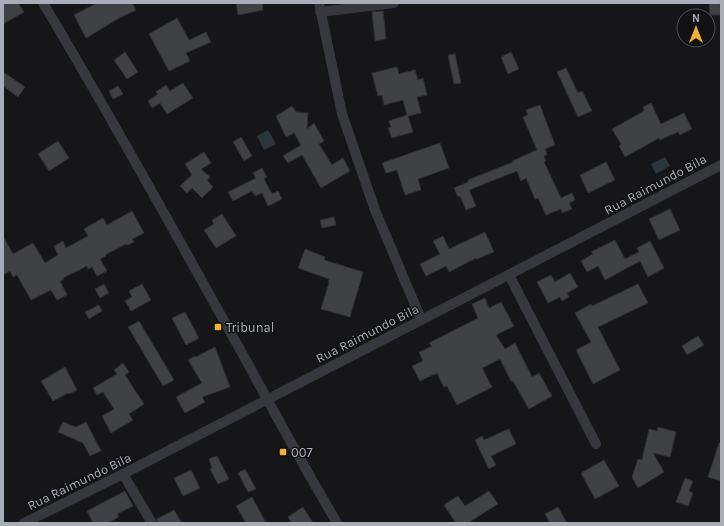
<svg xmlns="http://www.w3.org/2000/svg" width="724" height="526" font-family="Karla,sans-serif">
	<rect width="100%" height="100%" fill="#161618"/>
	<g fill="#2c353c">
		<polygon points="268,130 276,144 264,150 257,136"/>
		<polygon points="665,157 670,166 656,174 651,164"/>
	</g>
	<g fill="#404145" stroke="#303034">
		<polygon points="3,3 18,3 24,12 3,24"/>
		<polygon points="97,3 132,3 136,10 121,17 86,38 74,15"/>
		<polygon points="236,3 262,3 263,10 238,15"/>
		<polygon points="709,3 720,3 721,15 710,15"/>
		<polygon points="383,11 386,39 375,41 372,12"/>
		<polygon points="177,18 189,40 206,32 211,42 186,53 190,61 169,71 149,34"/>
		<polygon points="125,52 138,72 127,79 114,60"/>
		<polygon points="511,52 519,69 508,74 501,57"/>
		<polygon points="455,54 461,83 454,84 448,55"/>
		<polygon points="397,67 399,74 415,70 418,80 423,78 427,95 417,97 421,113 408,116 413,132 392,138 388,128 391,127 389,121 407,115 403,100 384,105 382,95 378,96 372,73"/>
		<polygon points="566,68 578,93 582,91 592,111 578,117 557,72"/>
		<polygon points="3,72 25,87 18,97 3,86"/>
		<polygon points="183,83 193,98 167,114 160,103 152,108 148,101 158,94 156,92 166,85 170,91"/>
		<polygon points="118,86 123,94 113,99 109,91"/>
		<polygon points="651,103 661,124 684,113 692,129 680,135 678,132 660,140 659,138 625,157 619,146 621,144 612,129 644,111 643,107"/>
		<polygon points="540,105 555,145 545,149 547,155 544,156 546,161 544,162 561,198 572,193 575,200 569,203 572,209 562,213 561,209 546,215 538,198 535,199 526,178 521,181 517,171 469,190 476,206 466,210 460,196 458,197 454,188 468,182 468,180 513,162 512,161 537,150 523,117 528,115 526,110"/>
		<polygon points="292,106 296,112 308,113 307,129 314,123 324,141 319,144 332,165 343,158 350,171 321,188 302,155 288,163 283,156 301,145 294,133 286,137 276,116"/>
		<polygon points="241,137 252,156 244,161 233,142"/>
		<polygon points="58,141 69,158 49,171 38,154"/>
		<polygon points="440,143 449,168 418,179 421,190 405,195 397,170 386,173 382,163"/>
		<polygon points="204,152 211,163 201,169 210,177 207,180 213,187 202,198 192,188 187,193 180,186 192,175 185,164"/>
		<polygon points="606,162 615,180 588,193 580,175"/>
		<polygon points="262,168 267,177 264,179 272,194 278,191 282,199 268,206 262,193 255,196 252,191 233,201 228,192 256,178 253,173"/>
		<polygon points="670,209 680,230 659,240 649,219"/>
		<polygon points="132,211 144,233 132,239 134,242 128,245 126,244 105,255 106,256 100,259 107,271 97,276 92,267 88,269 87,266 63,278 64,279 60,281 67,295 57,300 51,290 31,300 17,275 13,277 10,271 3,275 3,236 13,254 33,243 45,263 58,255 54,246 63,241 66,248 88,236 84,229 103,218 107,225"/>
		<polygon points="222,214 236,236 216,248 204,230 214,224 212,220"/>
		<polygon points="334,217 336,225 322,228 320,220"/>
		<polygon points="485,232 494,252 477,259 476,258 449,272 446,266 426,276 420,264 440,254 433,241 443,236 449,249"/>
		<polygon points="615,240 625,259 639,252 637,248 650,241 664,268 648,277 640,261 605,280 598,266 587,272 581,261 593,254 591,252"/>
		<polygon points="305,249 325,257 324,260 363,272 350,317 321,309 329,283 328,283 329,279 298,268"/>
		<polygon points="570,273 578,287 567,293 569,297 562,301 560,297 548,303 537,282 551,275 555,282"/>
		<polygon points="104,284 109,293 100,298 95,289"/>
		<polygon points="142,284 151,300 131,311 125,301 132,297 129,291"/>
		<polygon points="638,284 648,303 598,327 620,370 593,384 576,350 591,342 575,313 591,304 592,306"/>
		<polygon points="485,298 489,308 501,302 514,326 496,335 505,349 515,343 532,377 539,373 552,396 529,409 513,381 511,381 500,359 482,368 492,387 457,405 447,386 444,387 437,373 420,381 412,366 423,361 419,352 432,346 429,343 478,318 472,304"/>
		<polygon points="99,305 102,311 89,319 85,312"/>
		<polygon points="185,312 199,338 186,345 172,318"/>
		<polygon points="139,321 174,380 163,386 128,327"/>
		<polygon points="698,336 704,345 687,355 682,346"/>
		<polygon points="215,347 230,387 202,397 205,402 185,413 176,397 202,383 188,360 195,356 196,357"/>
		<polygon points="123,363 129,372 125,375 144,404 129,414 133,420 111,433 102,416 114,409 103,392 97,395 93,388 117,374 114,370"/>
		<polygon points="65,367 77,390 69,394 68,393 53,401 41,381"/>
		<polygon points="63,422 76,427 86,422 101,451 90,456 83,443 58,432"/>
		<polygon points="658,427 676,432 670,457 653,453 664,472 638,488 632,477 638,459 642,460 649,429 657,431"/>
		<polygon points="509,429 516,444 491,456 496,465 489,469 475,440 482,436 484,440"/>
		<polygon points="719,443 721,444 721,481 708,477"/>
		<polygon points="217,456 229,479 218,484 210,469 212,468 209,459"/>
		<polygon points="604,460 619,486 595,499 581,473"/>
		<polygon points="245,469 256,489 248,492 238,473"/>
		<polygon points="191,470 200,488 183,496 174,478"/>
		<polygon points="685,478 693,481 689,491 693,493 688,506 676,502"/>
		<polygon points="125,491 133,506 117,514 119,517 108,523 93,523 87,511"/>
		<polygon points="489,491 498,504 468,523 456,523 444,505 458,496 465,506"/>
		<polygon points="252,497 266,523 246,523 236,506"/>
		<polygon points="303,507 313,523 292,523 288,517"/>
		<polygon points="558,507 567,523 550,523 545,514"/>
		<polygon points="174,510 182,523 158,523 157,519"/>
	</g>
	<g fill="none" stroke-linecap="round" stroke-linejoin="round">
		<g stroke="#37383d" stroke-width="10">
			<path d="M43,3c71,118 137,239 204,359 29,54 59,108 90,161"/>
			<polyline points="319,3 342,114 375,210 421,319"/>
			<polyline points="320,12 394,3"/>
			<polyline points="509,275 596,444"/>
			<polyline points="123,474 152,523"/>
			<polyline points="24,523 123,474 721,165"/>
		</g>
	</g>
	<g fill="#f2b134" stroke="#111113" stroke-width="1.5">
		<rect x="214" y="323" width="8" height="8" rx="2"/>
		<rect x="279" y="448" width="8" height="8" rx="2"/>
	</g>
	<g text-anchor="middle" stroke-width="3" stroke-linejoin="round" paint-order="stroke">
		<g font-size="13" fill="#a8adb8" stroke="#111113">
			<text transform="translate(655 184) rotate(-28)" y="5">Rua Raimundo Bila</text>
			<text transform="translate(367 333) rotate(-27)" y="5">Rua Raimundo Bila</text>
			<text transform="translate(79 481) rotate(-26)" y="5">Rua Raimundo Bila</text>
		</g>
		<g font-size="13" fill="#a8adb8" stroke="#111113" text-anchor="start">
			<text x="226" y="332">Tribunal</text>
			<text x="291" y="457">007</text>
		</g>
	</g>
	<rect width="724" height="526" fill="none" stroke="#a8adb8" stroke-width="8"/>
	<g transform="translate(696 28)"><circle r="19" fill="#111113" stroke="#4d4f55"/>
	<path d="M0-3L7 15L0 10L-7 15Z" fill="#f2b134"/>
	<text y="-6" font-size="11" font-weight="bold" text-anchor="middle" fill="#a8adb8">N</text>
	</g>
</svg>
